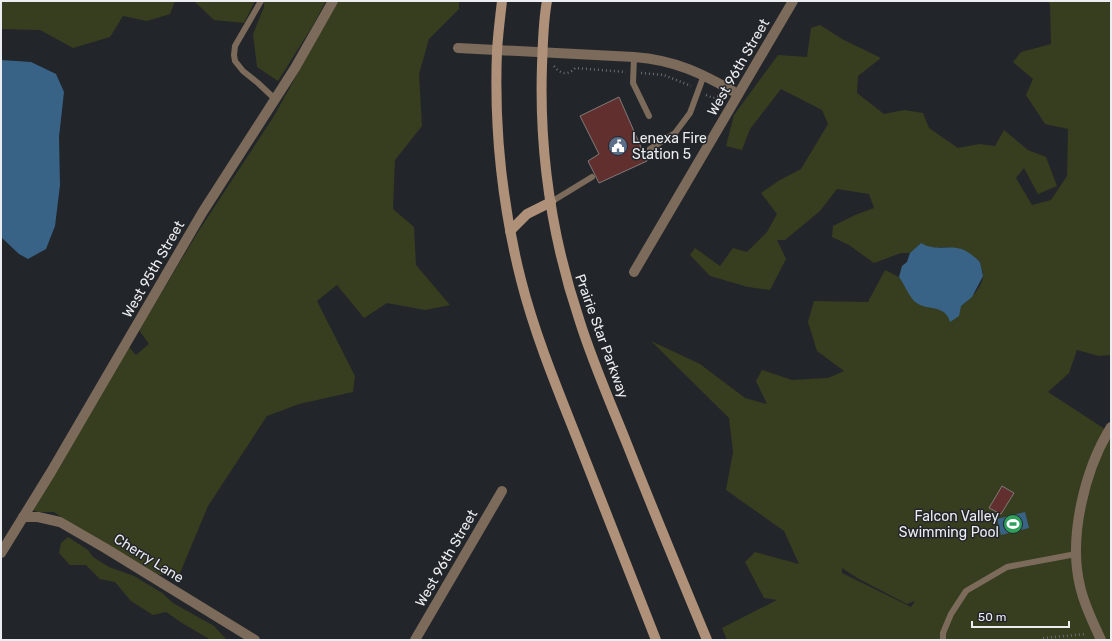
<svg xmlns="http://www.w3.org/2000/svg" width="1112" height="641" font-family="Rubik,sans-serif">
	<rect width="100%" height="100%" fill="#22262a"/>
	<g fill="#363e1f" fill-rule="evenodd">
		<polygon points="1,1 175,1 170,14 147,21 123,16 110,37 73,48 40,30 1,29"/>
		<polygon points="194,1 255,1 244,23 214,20"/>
		<polygon points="264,1 326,1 312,27 278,81 257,67 253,34 264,7"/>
		<polygon points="339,1 459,1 459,9 429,39 419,74 422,126 395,160 393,209 414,227 416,265 450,305 425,310 387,303 364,318 337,285 317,301 355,376 353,392 299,404 267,416 208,506 180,573 159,575 99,543 54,512 38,512 30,509 128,346 136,355 149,344 139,330 198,232 274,116 319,35"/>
		<path d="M1048,1h60l3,3v351l-12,1 -22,-6 -8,23 -21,19 63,41v207h-384l-5,-12 55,-28 -13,-2 -19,-36 10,-10 44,12 -15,-33 -58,-41 7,-38 -4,-34 -78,-77 49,23 45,34 22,6 -11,-23 6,-11 30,10 36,-2 16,-7 -27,-20 -9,-29 6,-21 54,1 17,-32 14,7 16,24 13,6 14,3 6,5c12,-8 36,-24 35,-41 -1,-4 -2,-8 -3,-13l-33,-14 -19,1 -7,-5 -11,10h-9l-27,10 -25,-18 -17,-8 1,-11 22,-11 19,-7 -5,-14 -32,-5 -17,22 -35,29h-8l9,19 -16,31 -22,-3 -38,-11 -20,-21 5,-7 25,18 13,-18 14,4 20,-20 10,-18 -16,-21 19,-13 21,-11 27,-45 -6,-14 -41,-21 -31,40 -8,21 -16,-4 8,-31 44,-60 29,2 4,-29 9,-3 22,14 39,19 -23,18 -1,17 27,21 20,-4 19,3 6,15 29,20 21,-4 16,2 9,-16 24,20 18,7 11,29 -19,8 -14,-26 -8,10 16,27 19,-5 16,-24 1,-47 -23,-5 -19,-29 7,-16 -20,-17 8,-10 30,-8 -1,-40zM842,568l17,11 48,25 8,-3 -4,6 -69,-34z"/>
		<polygon points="68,537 88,550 93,557 109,567 134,576 162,593 173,603 214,626 226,639 230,640 211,640 182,623 166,612 153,615 131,601 115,582 100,579 86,565 70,565 59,553 61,543"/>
	</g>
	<g fill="#396386">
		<polygon points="1,60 31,62 56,74 64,92 59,137 60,185 55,226 46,249 28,259 19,254 1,237"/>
		<path d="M921,243c14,9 29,1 43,7 6,3 11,7 16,12l3,14 -11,21 -11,9 -2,10 -9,6c-5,-19 -24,-10 -36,-21 -6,-7 -10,-17 -15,-24l3,-11 5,-4 3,-9z"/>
		<polygon points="1025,512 1029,528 1001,535 997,519"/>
	</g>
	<g fill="#622f2f" stroke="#817979">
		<polygon points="619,97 647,161 599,183 588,161 599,154 580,116"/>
		<polygon points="1002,486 1014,493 1001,514 989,508"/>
	</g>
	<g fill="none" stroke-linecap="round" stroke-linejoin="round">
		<g stroke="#6a6d71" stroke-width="2.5" stroke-dasharray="1 3" stroke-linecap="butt">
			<path d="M554,66c6,8 14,10 21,2l51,4"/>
			<polyline points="641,73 664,75 691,86"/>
			<polyline points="706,95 713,98 720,96"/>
			<polyline points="1043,638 1086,634"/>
		</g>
		<g stroke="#7c6a5a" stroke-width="6">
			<polyline points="261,1 235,46 234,55 235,61 243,71 258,83 275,99"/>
			<polyline points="634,57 633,83 649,116"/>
			<polyline points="650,149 675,133 690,113 704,75"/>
			<polyline points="551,202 592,177"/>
			<polyline points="943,640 943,633 951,614 966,591 1007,567 1076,554"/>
		</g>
		<g stroke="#7c6a5a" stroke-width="10">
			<path d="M458,48l176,9c42,3 69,17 104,37"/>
			<polyline points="634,272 793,1"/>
			<polyline points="23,517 38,517 60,522 105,548 255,640"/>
			<polyline points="1,553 51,472 202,213 295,68 333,1"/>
			<polyline points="415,640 502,491"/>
			<path d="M1101,640c-8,-18 -17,-35 -21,-54 -12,-49 5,-117 31,-159"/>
		</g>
		<g stroke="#ae9178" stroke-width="10">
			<path d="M502,1c-2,17 -4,33 -5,50 -3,77 5,154 24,229 14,55 36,108 57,161 26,66 52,133 78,199"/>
			<path d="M547,1c-4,21 -4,43 -5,64 -3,87 10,174 38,257 13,41 31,82 47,122 26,66 53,131 80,196"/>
			<polyline points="510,231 527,214 551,202"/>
		</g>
	</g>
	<defs>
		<g id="civic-disc" transform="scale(1)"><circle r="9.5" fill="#5c6f8a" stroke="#22262a"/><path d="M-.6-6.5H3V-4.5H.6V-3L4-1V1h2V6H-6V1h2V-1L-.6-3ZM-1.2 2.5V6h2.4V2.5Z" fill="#fff"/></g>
		<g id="stadium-disc" transform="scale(1)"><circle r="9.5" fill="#2e9e5b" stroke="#22262a"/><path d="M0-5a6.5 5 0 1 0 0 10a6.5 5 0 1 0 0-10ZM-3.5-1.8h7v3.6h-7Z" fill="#fff"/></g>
	</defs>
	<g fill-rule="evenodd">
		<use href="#civic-disc" x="618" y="146"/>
		<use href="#stadium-disc" x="1013" y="524"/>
	</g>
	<g text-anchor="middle" stroke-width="3" stroke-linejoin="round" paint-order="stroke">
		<g font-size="14" fill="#ebedf0" stroke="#22262a">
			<text transform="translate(738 67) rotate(-60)" y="5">West 96th Street</text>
			<text transform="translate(153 269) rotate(-60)" y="5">West 95th Street</text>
			<text transform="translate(602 336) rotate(70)" y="5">Prairie Star Parkway</text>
			<text transform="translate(149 558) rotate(32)" y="5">Cherry Lane</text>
			<text transform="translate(446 558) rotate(-60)" y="5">West 96th Street</text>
		</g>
		<g font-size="14" fill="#ebedf0" stroke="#22262a" text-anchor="start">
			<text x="632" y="143">Lenexa Fire<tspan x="632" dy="16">Station 5</tspan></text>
			<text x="999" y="521" text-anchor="end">Falcon Valley<tspan x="999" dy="16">Swimming Pool</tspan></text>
		</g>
	</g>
	<rect width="1112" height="641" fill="none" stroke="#ebedf0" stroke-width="4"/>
	<path d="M972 621v6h97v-6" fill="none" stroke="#ebedf0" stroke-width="2"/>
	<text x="978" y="621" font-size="12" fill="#ebedf0" stroke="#22262a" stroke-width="3" paint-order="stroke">50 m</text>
</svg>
